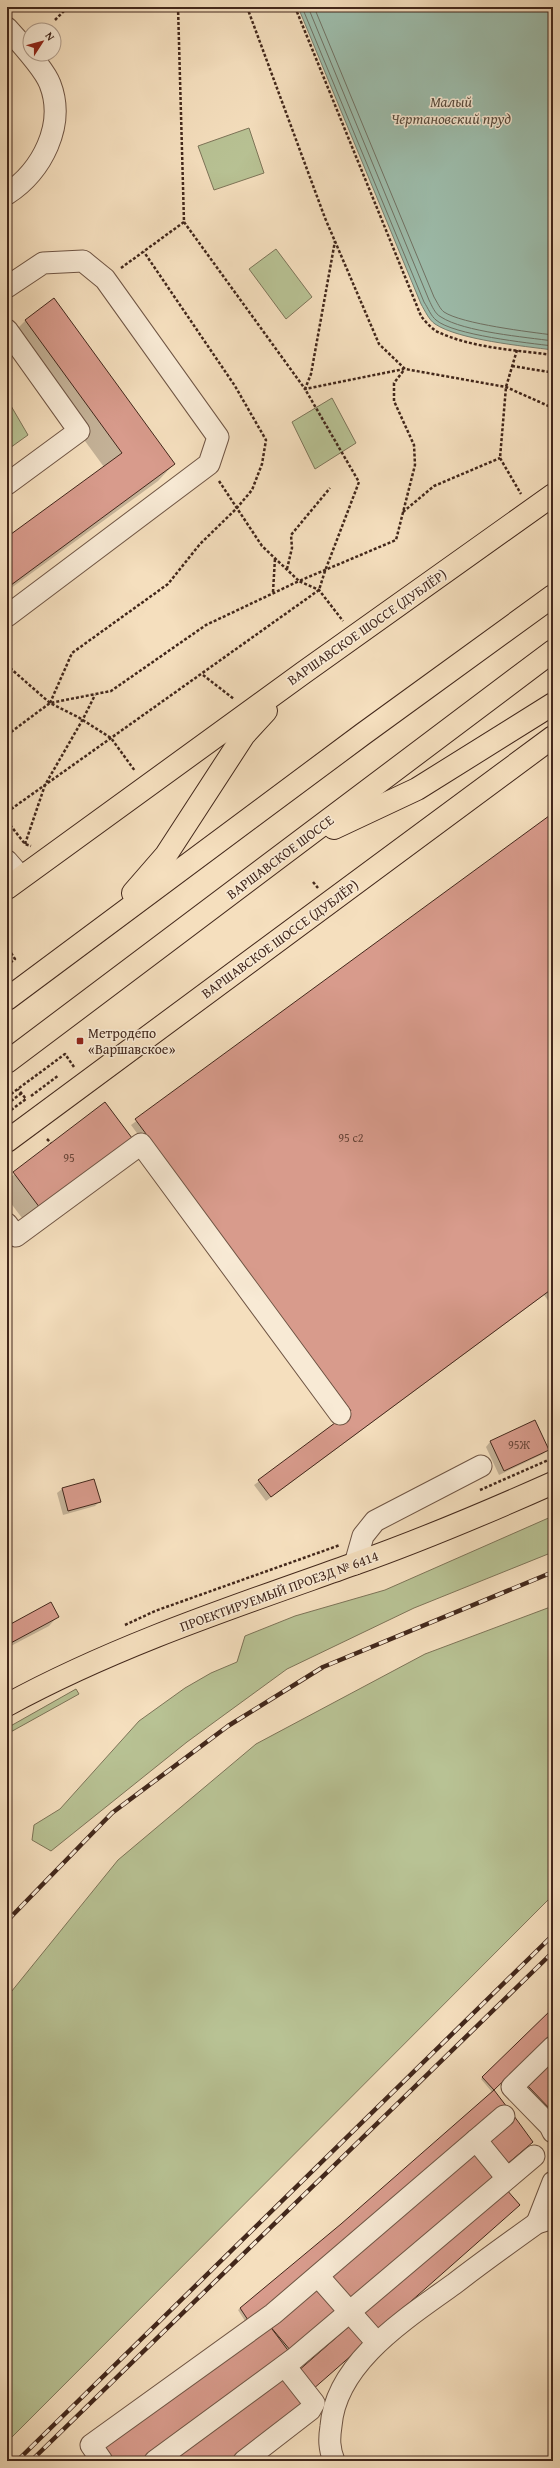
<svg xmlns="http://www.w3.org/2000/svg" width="560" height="2468" font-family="'Gentium Book Plus',serif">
	<rect width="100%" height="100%" fill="#f5dfbe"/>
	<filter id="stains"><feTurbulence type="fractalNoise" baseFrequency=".005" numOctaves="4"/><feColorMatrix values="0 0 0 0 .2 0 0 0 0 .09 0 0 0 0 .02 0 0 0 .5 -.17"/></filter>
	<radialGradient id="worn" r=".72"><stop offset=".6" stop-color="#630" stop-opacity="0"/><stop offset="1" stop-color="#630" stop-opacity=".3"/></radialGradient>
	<g fill="#b8c294" stroke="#7d7458">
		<polygon points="249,128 264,173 214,190 198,146"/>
		<polygon points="276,249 312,297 286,319 249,269"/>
		<polygon points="332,398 356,443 315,469 292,422"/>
		<polygon points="7,399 28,435 7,450"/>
		<polygon points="553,1516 553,1552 414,1608 287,1669 187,1742 51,1851 32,1840 34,1825 60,1809 139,1721 185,1688 211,1673 237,1662 245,1636 295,1616 385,1590"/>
		<polygon points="553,1606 553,1895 7,2442 7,1997 118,1860 256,1744 425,1654"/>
		<polygon points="76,1689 79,1694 7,1734 7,1728"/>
	</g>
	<path fill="#9dbdac" stroke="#798172" d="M298,7h255v343c-30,-4 -94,-10 -118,-26 -6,-4 -10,-13 -14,-20z"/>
	<g fill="#0003">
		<polygon points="53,300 174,464 158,481 7,591 7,538 104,467 9,337 25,321"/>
		<polygon points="553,815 553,1307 544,1295 266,1501 254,1485 346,1416 131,1125"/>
		<polygon points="105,1104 130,1138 25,1222 7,1198 7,1180"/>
		<polygon points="534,1421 548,1449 543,1454 499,1475 486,1447 490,1442"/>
		<polygon points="93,1480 99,1502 95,1506 63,1515 57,1493 62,1489"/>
		<polygon points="58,1616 49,1626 7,1648 7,1627"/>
		<polygon points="553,2009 553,2032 493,2090 505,2106 247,2324 238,2310 342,2225 492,2092 481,2079"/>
		<polygon points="553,2059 553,2113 551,2114 525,2087"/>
		<polygon points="320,2287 289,2352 143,2461 110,2461"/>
	</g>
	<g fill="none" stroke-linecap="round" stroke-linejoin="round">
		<g stroke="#707264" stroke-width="1">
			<path d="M302,7l122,295c4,6 7,14 12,18 17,15 92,23 117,26"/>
			<path d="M308,7l121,293c3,6 6,14 12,17 23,15 84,20 112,24"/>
			<path d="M314,7l120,290c3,5 6,12 10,15 18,12 86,20 109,23"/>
		</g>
	</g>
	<g fill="#d89b8c" stroke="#42271b">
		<polygon points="54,298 175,464 7,588 7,537 122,453 25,320"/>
		<polygon points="553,813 553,1296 549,1291 271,1497 258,1480 351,1411 135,1119"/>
		<polygon points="105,1102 132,1138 40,1208 13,1172"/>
		<polygon points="535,1420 549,1450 504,1471 490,1441"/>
		<polygon points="94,1479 101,1502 68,1511 62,1488"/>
		<polygon points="51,1602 59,1617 7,1645 7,1626"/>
		<polygon points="553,2008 553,2033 494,2090 482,2077"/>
		<polygon points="553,2058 553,2112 526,2084"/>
		<polygon points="494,2090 507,2107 250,2323 240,2308 341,2224"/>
		<polygon points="514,2116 533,2142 506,2165 487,2141"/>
		<polygon points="473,2152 496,2178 351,2306 327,2279"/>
		<polygon points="506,2189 520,2205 375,2333 359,2316"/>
		<polygon points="320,2286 343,2313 291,2351 269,2325"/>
		<polygon points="354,2322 369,2340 312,2390 297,2372"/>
		<polygon points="269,2325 290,2353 144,2461 113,2461 103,2447"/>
		<polygon points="284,2374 306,2404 228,2461 166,2461"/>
	</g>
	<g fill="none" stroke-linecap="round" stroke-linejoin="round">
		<g stroke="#6f5544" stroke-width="23">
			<g id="minor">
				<path d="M7,28c11,12 38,42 43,56 16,41 -8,87 -43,110"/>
				<polyline points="7,287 43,263 83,261 105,279 218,437 209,464 7,616"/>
				<polyline points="7,330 79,431 7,484"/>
				<polyline points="7,861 21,877"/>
				<polyline points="7,1224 16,1236 141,1144 340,1414"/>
				<polyline points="355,1564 363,1536 375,1521 481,1466"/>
				<polyline points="553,2047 512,2087 550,2126 553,2132"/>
				<polyline points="476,2140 507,2178"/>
				<polyline points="537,2223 553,2182"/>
				<polyline points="318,2276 371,2336"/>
				<polyline points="102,2461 91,2445 273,2314 504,2116"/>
				<polyline points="155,2461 295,2358 534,2156"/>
				<polyline points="244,2461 310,2410 314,2403 285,2366"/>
				<path d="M334,2461c-5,-13 -5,-22 -3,-35 5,-64 76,-108 123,-142 27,-21 55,-41 83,-61l16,-5"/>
			</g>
		</g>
		<g stroke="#42271b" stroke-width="24">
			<g id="major">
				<polyline points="334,828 417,789 553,704"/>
				<polyline points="7,888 303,673 553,495"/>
				<polyline points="133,893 166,855 244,735 266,711"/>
				<polyline points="7,999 363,734 553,596"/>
				<polyline points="7,1062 553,651"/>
				<polyline points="7,1141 553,737"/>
				<path d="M7,1705c110,-60 229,-99 347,-141 68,-24 134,-52 199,-81"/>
			</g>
		</g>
		<g stroke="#42271b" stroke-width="2.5" stroke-dasharray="3 2" stroke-linecap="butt">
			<polyline points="178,7 184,222 305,389 404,369"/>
			<polyline points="247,7 325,218 379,344 405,369 506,387 553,408"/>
			<path d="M295,7l126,309c4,5 9,11 15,15 34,17 80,19 117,24"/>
			<polyline points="78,10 81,7"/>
			<polyline points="55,20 68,7"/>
			<polyline points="121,268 184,222"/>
			<polyline points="517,350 506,387 500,458 521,494"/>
			<polyline points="512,366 549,372 553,356"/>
			<polyline points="219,481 262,546 299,581 396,540 415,465 414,445 394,401 394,383 404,370"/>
			<polyline points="403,512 434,486 500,458"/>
			<polyline points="287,569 292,548 291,535 330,488"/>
			<polyline points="273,592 275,558"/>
			<polyline points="10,668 50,703 78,717 111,738 135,771"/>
			<polyline points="203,675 234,699"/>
			<polyline points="50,703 72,653 168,584 200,544 236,509 252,490 262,464 266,440 235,386 144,252"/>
			<polyline points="7,735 50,703 111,691 206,625 299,581 319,590 343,621"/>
			<polyline points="7,812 319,590 325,571 359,482 305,389 311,374 335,241"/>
			<polyline points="7,821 25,844 31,846"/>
			<polyline points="25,844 45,785 83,719 95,695"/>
			<polyline points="313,882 318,888"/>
			<polyline points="7,956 11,953 15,959 7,965"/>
			<polyline points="31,1096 59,1075"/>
			<polyline points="7,1097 65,1054 74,1067"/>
			<polyline points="7,1104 23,1092"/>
			<polyline points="7,1113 26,1099 18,1089"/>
			<polyline points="47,1139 51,1143"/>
			<polyline points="480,1490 553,1458"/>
			<polyline points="125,1625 155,1611 340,1545"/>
		</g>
		<use href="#minor" stroke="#f8ead5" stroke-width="21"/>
		<use href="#major" stroke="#f5dfbe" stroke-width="22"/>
		<g stroke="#42271b" stroke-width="4.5">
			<g id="rail">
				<polyline points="7,1921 112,1813 228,1726 323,1667 553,1572"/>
				<polyline points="17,2461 553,1935"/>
				<polyline points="31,2461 553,1952"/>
			</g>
		</g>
		<use href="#rail" stroke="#f8ead5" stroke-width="3" stroke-dasharray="9" stroke-linecap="butt"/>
	</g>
	<rect fill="#8f2418" stroke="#f8ead5" stroke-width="1.5" x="76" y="1037" width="8" height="8" rx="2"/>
	<g text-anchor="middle" stroke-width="3" stroke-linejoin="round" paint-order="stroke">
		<g font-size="12" fill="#684437">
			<text x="351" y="1142">95 с2</text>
			<text x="69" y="1162">95</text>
			<text x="519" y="1449">95Ж</text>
		</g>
		<g font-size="14" fill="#42271b" stroke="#f8ead5">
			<text transform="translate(367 627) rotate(-35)" y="5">ВАРШАВСКОЕ ШОССЕ (ДУБЛЁР)</text>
			<text transform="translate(280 857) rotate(-37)" y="5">ВАРШАВСКОЕ ШОССЕ</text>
			<text transform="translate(280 939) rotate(-36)" y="5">ВАРШАВСКОЕ ШОССЕ (ДУБЛЁР)</text>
			<text transform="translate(279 1591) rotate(-20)" y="5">ПРОЕКТИРУЕМЫЙ ПРОЕЗД № 6414</text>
		</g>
		<g font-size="14" fill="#42271b" stroke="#f8ead5" text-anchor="start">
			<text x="88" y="1038">Метродепо<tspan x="88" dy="16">«Варшавское»</tspan></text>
		</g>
		<g font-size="15" font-style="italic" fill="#594c3f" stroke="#f8ead5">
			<text x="451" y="107">Малый<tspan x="451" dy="17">Чертановский пруд</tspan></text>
		</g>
	</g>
	<rect width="560" height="2468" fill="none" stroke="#f5dfbe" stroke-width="24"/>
	<rect x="8" y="8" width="544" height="2452" fill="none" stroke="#42271b" stroke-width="2"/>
	<rect x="12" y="12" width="536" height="2444" fill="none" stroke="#42271b"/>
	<g transform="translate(42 42) rotate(54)"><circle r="19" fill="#f8ead5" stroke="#af9c8b"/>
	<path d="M0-3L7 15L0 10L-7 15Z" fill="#8f2418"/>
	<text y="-6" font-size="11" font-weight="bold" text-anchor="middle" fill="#42271b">N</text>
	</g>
	<rect width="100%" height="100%" filter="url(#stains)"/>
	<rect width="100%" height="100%" fill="url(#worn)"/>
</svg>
